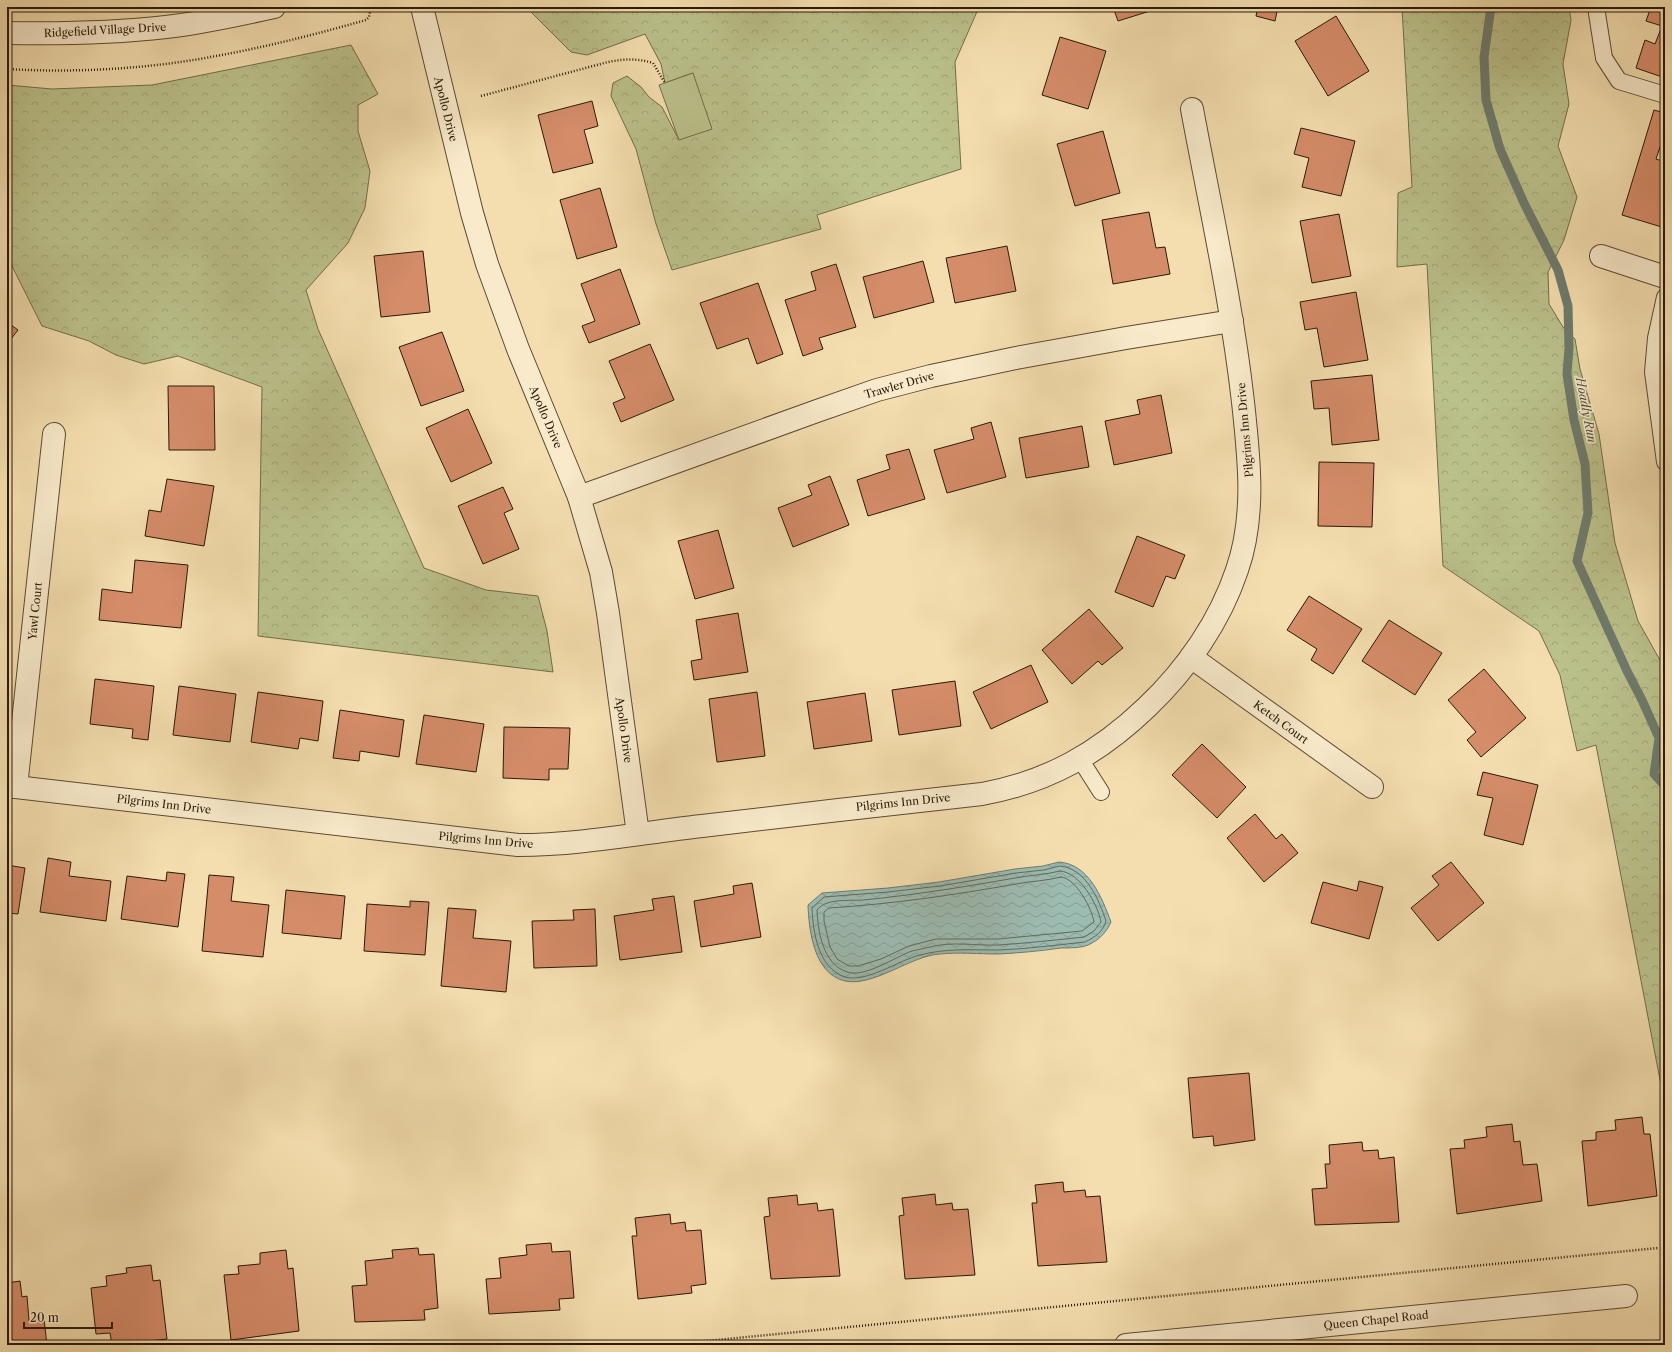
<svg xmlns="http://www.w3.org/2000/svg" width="1672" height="1352" font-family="'Libre Caslon Text',serif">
	<defs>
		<pattern id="forest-crowns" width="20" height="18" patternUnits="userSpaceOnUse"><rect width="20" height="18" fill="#bbc18b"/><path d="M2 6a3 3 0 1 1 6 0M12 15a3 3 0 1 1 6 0" fill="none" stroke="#a1a576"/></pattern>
		<pattern id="water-waves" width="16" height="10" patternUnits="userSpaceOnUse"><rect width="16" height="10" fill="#9cbbb1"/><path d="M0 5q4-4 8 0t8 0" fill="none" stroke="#87a097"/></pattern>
	</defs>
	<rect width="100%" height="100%" fill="#f4deaf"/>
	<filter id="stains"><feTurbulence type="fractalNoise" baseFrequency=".005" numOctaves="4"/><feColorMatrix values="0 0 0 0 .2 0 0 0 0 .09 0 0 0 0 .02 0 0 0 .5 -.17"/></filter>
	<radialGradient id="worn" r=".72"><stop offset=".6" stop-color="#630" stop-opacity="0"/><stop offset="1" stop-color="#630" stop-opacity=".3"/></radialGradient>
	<g fill="url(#forest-crowns)" stroke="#726e4a">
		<polygon points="526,7 979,7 955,62 961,169 817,215 821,229 672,270 656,224 636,149 611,96 613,83 627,76 641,87 649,97 662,107 679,140 693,73 665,83 661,64 645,34 587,55 571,52"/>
		<polygon points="1402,7 1569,7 1571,20 1563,64 1569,104 1558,146 1577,197 1564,240 1548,272 1549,304 1563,327 1575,339 1580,369 1599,434 1615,543 1638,621 1665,669 1665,1106 1596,745 1577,751 1560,675 1539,631 1443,566 1427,264 1397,267 1398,193 1412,187"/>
		<polygon points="351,45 378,94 358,105 358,131 370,171 365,208 348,243 306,290 318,329 424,568 486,590 538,596 547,631 553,672 258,636 262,387 178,356 144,364 116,355 89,341 42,326 9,260 7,259 7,85 52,89 152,85"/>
	</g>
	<polygon fill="#bbc18b" stroke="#726e4a" points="693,73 712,129 679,140 659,85"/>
	<path fill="url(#water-waves)" stroke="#6e7b6d" d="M1059,862c30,2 43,36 52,60 -5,11 -12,18 -23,23 -7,3 -19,3 -27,3 -21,3 -42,5 -63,6 -19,0 -39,-2 -58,0 -30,2 -66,33 -95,27 -31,-7 -36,-50 -37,-76l14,-12 66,-5 51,-6 76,-13 28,-3z"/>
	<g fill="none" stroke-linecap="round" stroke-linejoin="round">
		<g stroke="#636a5c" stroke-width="1">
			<path d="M1060,866c26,2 39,34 46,55 -3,11 -11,16 -21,21 -29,3 -58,7 -87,8 -28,0 -51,-2 -78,5 -21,5 -53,28 -75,22 -27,-9 -32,-45 -33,-69l12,-11 64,-5 52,-6 76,-13 28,-3z"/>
			<path d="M1060,871c20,1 38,34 41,51l-7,9 -10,6c-28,3 -56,6 -85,8 -22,1 -47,-4 -69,2 -6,1 -12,3 -18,4 -17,6 -47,27 -65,21 -24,-8 -29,-40 -30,-62 9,-12 32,-9 46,-10 51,-5 101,-13 152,-22 15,-3 30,-3 45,-7z"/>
			<path d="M1061,877c15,1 31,32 33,45l-12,9 -84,8h-62l-27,7 -28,13 -23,7h-9l-12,-7 -7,-12 -6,-26v-9l5,-4c63,-4 125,-13 187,-24 15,-3 30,-3 45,-7z"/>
		</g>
		<polyline stroke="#6e7b6d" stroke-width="9" points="1491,7 1484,57 1486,100 1500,149 1524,203 1558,270 1568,306 1569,348 1567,374 1574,420 1585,464 1588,513 1577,561 1627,671 1642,700 1659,738 1654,774 1665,786"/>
	</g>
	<g fill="#d58c69" stroke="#2a1a08">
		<polygon points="1113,7 1163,7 1118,21"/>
		<polygon points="1258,7 1278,7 1275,21 1256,16"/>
		<polygon points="1651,7 1665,7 1665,78 1636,68 1645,40 1655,44 1662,26 1646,21"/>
		<polygon points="1336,16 1369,71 1328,96 1295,41"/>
		<polygon points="1060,37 1106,51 1088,109 1042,95"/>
		<polygon points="592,101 598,126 584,130 593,163 553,173 538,115"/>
		<polygon points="1654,110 1665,113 1665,146 1661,144 1656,159 1665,162 1665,228 1622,215"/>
		<polygon points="1301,128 1355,141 1341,196 1302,187 1309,158 1294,154"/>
		<polygon points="1103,131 1120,193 1075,206 1057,144"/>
		<polygon points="600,188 617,247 577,259 560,200"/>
		<polygon points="1149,212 1156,248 1165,247 1170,274 1113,284 1102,220"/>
		<polygon points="1339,214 1351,276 1312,283 1300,221"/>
		<polygon points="1007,246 1016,291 955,303 946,258"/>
		<polygon points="423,251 430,312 381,317 374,256"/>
		<polygon points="923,261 934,302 874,318 863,277"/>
		<polygon points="836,264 856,327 819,338 823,349 803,356 785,300 816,290 811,272"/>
		<polygon points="620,269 640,324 589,343 582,326 595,321 581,284"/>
		<polygon points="758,283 783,354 757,364 748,338 717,349 700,303"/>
		<polygon points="1356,292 1368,360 1324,367 1317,328 1305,330 1300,302"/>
		<polygon points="7,322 18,330 7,344"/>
		<polygon points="442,332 464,391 421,406 399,347"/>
		<polygon points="650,344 674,400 621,422 613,403 625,398 609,361"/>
		<polygon points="1372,375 1379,440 1332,445 1329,408 1314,409 1311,381"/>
		<polygon points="168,386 214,386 215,450 169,450"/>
		<polygon points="1161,395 1172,453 1114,465 1105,421 1140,414 1137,400"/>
		<polygon points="468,409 492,463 451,482 426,428"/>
		<polygon points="991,422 1006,477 947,493 934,450 974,439 971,428"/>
		<polygon points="1082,426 1089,467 1026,478 1019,438"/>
		<polygon points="909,449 925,499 868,516 857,480 890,469 886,455"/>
		<polygon points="1319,462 1374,463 1372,527 1318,526"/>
		<polygon points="830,476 849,525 793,547 778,508 812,495 808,485"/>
		<polygon points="167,479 214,486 204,546 145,536 149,510 161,512"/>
		<polygon points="503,487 513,509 504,513 519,549 483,564 458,506"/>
		<polygon points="718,530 734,588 695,599 678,541"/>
		<polygon points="1137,536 1185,555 1175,579 1166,576 1153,607 1115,592"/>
		<polygon points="135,560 188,565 181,628 99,620 102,589 132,593"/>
		<polygon points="1309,596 1362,629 1333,674 1311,660 1317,649 1287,630"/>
		<polygon points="1089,609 1123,648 1102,665 1098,661 1072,684 1042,650"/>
		<polygon points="738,613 748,672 694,680 691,661 702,659 696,620"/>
		<polygon points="1389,620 1442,653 1415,695 1362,661"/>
		<polygon points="1031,665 1048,702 991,729 973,692"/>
		<polygon points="1484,669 1526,718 1481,757 1467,740 1476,732 1448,700"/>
		<polygon points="95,679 154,686 148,740 132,738 133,729 90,724"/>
		<polygon points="955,681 961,726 899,735 892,690"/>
		<polygon points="179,686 236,694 230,742 173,735"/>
		<polygon points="258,692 323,701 318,741 300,738 298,749 251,742"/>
		<polygon points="757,692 765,756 717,762 709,699"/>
		<polygon points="865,693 872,741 814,749 807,702"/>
		<polygon points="340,710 404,720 399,757 360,751 359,761 333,758"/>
		<polygon points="424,715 484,724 476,772 416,764"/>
		<polygon points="504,727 570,728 568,769 549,769 549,780 503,778"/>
		<polygon points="1202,744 1246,787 1217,818 1172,775"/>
		<polygon points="1483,772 1538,785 1523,845 1484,835 1493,798 1477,795"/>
		<polygon points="1255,814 1276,839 1282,834 1298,853 1264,882 1227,838"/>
		<polygon points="48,858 71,862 69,876 111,881 106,921 40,912"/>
		<polygon points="1451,862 1484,903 1438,941 1411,908 1439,885 1432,876"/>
		<polygon points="7,865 25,868 18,914 7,913"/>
		<polygon points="167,872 185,874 178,927 121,919 127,876 166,881"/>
		<polygon points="209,875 234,877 231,901 269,905 263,957 202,951"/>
		<polygon points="1359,881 1383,887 1369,939 1311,923 1323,882 1357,891"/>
		<polygon points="752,883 761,937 701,947 694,901 734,894 733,886"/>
		<polygon points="286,890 345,896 341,939 282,933"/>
		<polygon points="674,896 682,952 620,960 614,916 654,910 652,899"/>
		<polygon points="410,901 429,902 425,955 364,951 367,904 410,907"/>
		<polygon points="448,908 476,910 473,938 511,941 506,992 441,986"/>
		<polygon points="595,909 597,966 534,968 532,921 574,920 573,910"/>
		<polygon points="1249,1073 1255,1140 1214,1146 1213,1136 1193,1138 1188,1078"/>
		<polygon points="1642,1117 1644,1134 1650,1134 1657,1196 1588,1206 1582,1141 1596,1140 1596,1132 1616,1130 1615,1120"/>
		<polygon points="1512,1124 1514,1142 1520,1141 1523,1165 1537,1164 1542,1201 1457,1214 1450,1149 1465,1148 1464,1140 1487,1137 1486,1127"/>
		<polygon points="1362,1142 1363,1151 1378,1150 1379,1159 1394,1157 1399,1222 1315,1225 1312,1189 1327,1188 1325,1164 1330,1164 1329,1145"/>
		<polygon points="1063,1182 1064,1192 1085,1190 1086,1197 1100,1196 1107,1262 1038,1266 1032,1203 1037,1203 1035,1185"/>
		<polygon points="935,1194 936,1205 952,1203 953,1210 968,1209 975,1275 905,1279 899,1216 904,1215 902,1198"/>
		<polygon points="797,1195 798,1205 817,1203 818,1211 833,1209 840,1276 771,1279 764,1217 770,1216 768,1198"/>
		<polygon points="670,1214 671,1224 685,1222 686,1231 701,1230 706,1284 691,1286 692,1293 638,1299 632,1236 637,1236 635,1218"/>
		<polygon points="551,1243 552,1252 570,1251 574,1298 559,1299 560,1310 489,1314 486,1279 501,1278 499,1258 527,1255 526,1245"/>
		<polygon points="418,1248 419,1255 434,1254 438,1308 424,1310 425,1320 355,1322 352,1286 367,1285 365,1261 393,1258 392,1250"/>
		<polygon points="286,1250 288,1269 293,1268 299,1331 231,1340 224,1275 239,1274 238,1266 260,1264 260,1253"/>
		<polygon points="151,1265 153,1281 160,1280 167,1339 112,1345 110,1333 96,1334 91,1288 107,1286 106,1276 127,1273 126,1268"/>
		<polygon points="20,1281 22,1297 27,1296 29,1321 44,1319 47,1345 7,1345 7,1283"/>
	</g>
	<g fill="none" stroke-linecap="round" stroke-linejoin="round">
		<g stroke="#5c4b32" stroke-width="18">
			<g id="lane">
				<polyline points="1596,7 1604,58 1619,81 1665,95"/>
				<polyline points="1665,297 1656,338 1653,372 1665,462"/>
				<polyline points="1080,759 1101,792"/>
			</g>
		</g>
		<g stroke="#5c4b32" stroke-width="24">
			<g id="street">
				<polyline points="422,7 472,213 487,264 518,349 579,497 601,572 608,613 638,834"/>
				<path d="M7,33c53,1 106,0 159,-6 36,-4 72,-12 108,-20"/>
				<polyline points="1601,256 1665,277"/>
				<polyline points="579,497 817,411 877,390 931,376 1016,358 1126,338 1232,321"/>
				<polyline points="1191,657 1372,787"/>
				<path d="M7,786l511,59c62,0 122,-12 184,-19 93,-11 187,-22 280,-32 66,-12 117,-41 165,-87 40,-38 73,-86 90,-137 19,-54 12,-113 6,-168 -11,-98 -33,-196 -51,-293"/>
				<polyline points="16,787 54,434"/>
				<polyline points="1126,1345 1626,1296"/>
			</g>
		</g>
		<g stroke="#2a1a08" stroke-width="2.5" stroke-dasharray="1 2" stroke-linecap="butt">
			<path d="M7,69c69,4 141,0 209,-13 50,-9 101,-22 150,-36l3,-3 2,-10"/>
			<path d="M481,96l127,-34c16,-3 29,-4 45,1l12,20"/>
			<polyline points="665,1345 1658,1248"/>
		</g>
		<use href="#lane" stroke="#f8eacb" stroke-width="16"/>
		<use href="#street" stroke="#f8eacb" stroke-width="22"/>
	</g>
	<g text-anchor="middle" stroke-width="3" stroke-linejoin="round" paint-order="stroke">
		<g font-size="11" fill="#2a1a08" stroke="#f8eacb">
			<text transform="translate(105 30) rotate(-3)" y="4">Ridgefield Village Drive</text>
			<text transform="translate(446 109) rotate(76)" y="4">Apollo Drive</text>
			<text transform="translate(899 385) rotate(-16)" y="4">Trawler Drive</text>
			<text transform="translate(546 417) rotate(67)" y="4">Apollo Drive</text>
			<text transform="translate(1245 430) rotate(-95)" y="4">Pilgrims Inn Drive</text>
			<text transform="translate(35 611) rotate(-84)" y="4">Yawl Court</text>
			<text transform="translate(1281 722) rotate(36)" y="4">Ketch Court</text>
			<text transform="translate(624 730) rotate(82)" y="4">Apollo Drive</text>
			<text transform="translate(903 802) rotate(-6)" y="4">Pilgrims Inn Drive</text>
			<text transform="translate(164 804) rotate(7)" y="4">Pilgrims Inn Drive</text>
			<text transform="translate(486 840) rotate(5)" y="4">Pilgrims Inn Drive</text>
			<text transform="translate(1376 1320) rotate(-6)" y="4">Queen Chapel Road</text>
		</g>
		<g font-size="12" font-style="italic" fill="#525243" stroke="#f8eacb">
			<text transform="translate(1586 410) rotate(79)" y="4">Hoadly Run</text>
		</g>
	</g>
	<rect width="1672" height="1352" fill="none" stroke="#f4deaf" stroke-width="24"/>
	<rect x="8" y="8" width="1656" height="1336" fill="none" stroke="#2a1a08" stroke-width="2"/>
	<rect x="12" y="12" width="1648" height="1328" fill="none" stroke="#2a1a08"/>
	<path d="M24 1322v6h88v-6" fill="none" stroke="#2a1a08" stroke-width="2"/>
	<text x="30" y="1322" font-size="12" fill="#2a1a08" stroke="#f8eacb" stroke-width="3" paint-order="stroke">20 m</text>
	<rect width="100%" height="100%" filter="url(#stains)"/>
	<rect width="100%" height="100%" fill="url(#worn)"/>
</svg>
